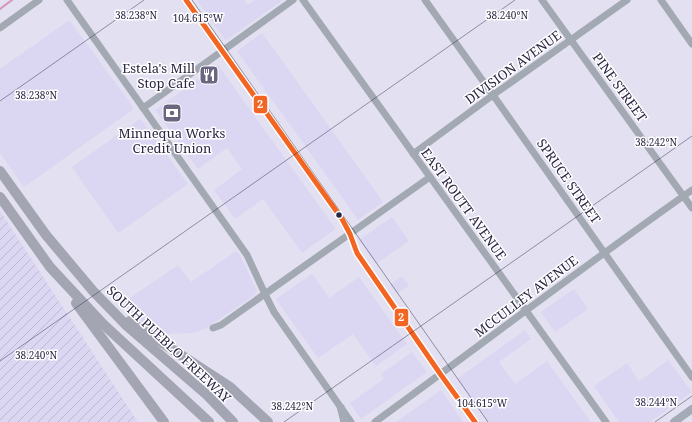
<svg xmlns="http://www.w3.org/2000/svg" width="692" height="422" font-family="'Noto Serif',serif">
	<defs>
		<pattern id="industrial-furrows" width="10" height="10" patternUnits="userSpaceOnUse"><rect width="10" height="10" fill="#dbd7f2"/><path d="M-1 1l2-2M0 10L10 0M9 11l2-2" fill="none" stroke="#bcb8d1"/></pattern>
	</defs>
	<rect width="100%" height="100%" fill="#e3e0f1"/>
	<g fill="#dbd7f2">
		<polygon points="197,0 244,0 248,5 255,0 283,0 228,39 225,40"/>
		<polygon points="68,21 70,21 133,107 132,110 24,187 0,153 0,69"/>
		<polygon points="262,33 383,202 358,220 237,51"/>
		<polygon points="218,65 335,228 334,229 334,230 302,253 263,199 235,219 214,190 242,169 227,148 198,169 155,110"/>
		<polygon points="140,119 142,121 188,184 118,233 72,167"/>
		<polygon points="392,217 409,241 376,264 359,240"/>
		<polygon points="236,251 240,255 257,291 255,293 256,294 208,327 195,333 163,334 152,329 138,319 121,304 178,265 191,282"/>
		<polygon points="312,274 329,298 359,277 407,344 376,366 353,334 318,358 276,299"/>
		<polygon points="402,276 409,286 397,294 390,285"/>
		<polygon points="574,289 588,309 555,332 541,312"/>
		<polygon points="525,330 531,339 499,362 515,384 547,361 591,422 488,422 457,379"/>
		<polygon points="412,352 427,372 361,419 350,403 384,379 381,374"/>
		<polygon points="668,360 692,392 650,422 619,422 594,386 627,363 639,381"/>
		<polygon points="441,390 463,422 396,422"/>
	</g>
	<polygon fill="url(#industrial-furrows)" points="0,211 138,422 0,422"/>
	<g fill="none" stroke-linecap="round" stroke-linejoin="round">
		<polyline stroke="#d695b8" stroke-width="2" points="0,9 12,0"/>
		<g stroke="#a2a9b2" stroke-width="7">
			<polyline points="67,0 247,255 265,294 274,312 351,422"/>
			<polyline points="186,0 342,219 350,234 357,253 441,375 475,422"/>
			<polyline points="303,0 606,422"/>
			<polyline points="425,0 493,95 692,377"/>
			<polyline points="542,0 692,208"/>
			<polyline points="661,0 692,44"/>
			<polyline points="0,28 39,0"/>
			<polyline points="143,108 293,0"/>
			<polyline points="413,154 493,95 627,0"/>
			<polyline points="213,328 221,325 430,177"/>
			<path d="M375,422c106,-77 210,-157 317,-232"/>
		</g>
		<g stroke="#a4aab6" stroke-width="8">
			<polyline points="341,408 344,420 344,422"/>
			<polyline points="674,422 692,409"/>
		</g>
		<g stroke="#a3a6b2" stroke-width="10">
			<polyline points="0,171 46,235 93,291 127,326 207,395 233,422"/>
			<polyline points="0,197 50,267 103,324 209,422"/>
			<polyline points="76,303 164,422"/>
			<polyline points="130,321 144,331 230,387 268,422"/>
		</g>
		<g stroke="#fff" stroke-width="8">
			<polyline id="bus-1" points="186,0 342,219 350,234 357,253 441,375 475,422"/>
		</g>
		<use href="#bus-1" stroke="#f26522" stroke-width="5"/>
	</g>
	<path fill="none" stroke="#2b2543" stroke-width="1" stroke-opacity="0.45" d="M192,0l296,422M0,101l144,-101M0,361l515,-361M284,422l408,-286M655,422l37,-26"/>
	<defs>
		<g id="restaurant-square" transform="scale(1)"><rect x="-9" y="-9" width="18" height="18" rx="4" fill="#6b6680" stroke="#fff"/><path d="M-5-6h1v4h1v-4h1v4h1v-4h1v5L-1.5 .5V6h-2V.5L-5-1ZM5-6V6H3V1.5H1.5Q1.5-4 5-6Z" fill="#fff"/></g>
		<g id="bank-square" transform="scale(1)"><rect x="-9" y="-9" width="18" height="18" rx="4" fill="#6b6680" stroke="#fff"/><path d="M-6-4H6V4H-6ZM0-2.3a2.3 2.3 0 1 0 0 4.6a2.3 2.3 0 1 0 0-4.6Z" fill="#fff"/></g>
	</defs>
	<g fill-rule="evenodd">
		<use href="#restaurant-square" x="209" y="75"/>
		<use href="#bank-square" x="172" y="113"/>
	</g>
	<circle fill="#2b2543" stroke="#fff" stroke-width="1.5" cx="339" cy="215" r="3.5"/>
	<g text-anchor="middle" stroke-width="3" stroke-linejoin="round" paint-order="stroke">
		<g font-size="13" fill="#2b2543" stroke="#fff">
			<text transform="translate(513 67) rotate(-36)" y="5">DIVISION AVENUE</text>
			<text transform="translate(620 87) rotate(54)" y="5">PINE STREET</text>
			<text transform="translate(569 181) rotate(55)" y="5">SPRUCE STREET</text>
			<text transform="translate(464 204) rotate(54)" y="5">EAST ROUTT AVENUE</text>
			<text transform="translate(526 296) rotate(-37)" y="5">MCCULLEY AVENUE</text>
			<text transform="translate(169 344) rotate(43)" y="5">SOUTH PUEBLO FREEWAY</text>
		</g>
		<g font-size="13" fill="#2b2543" stroke="#fff" text-anchor="end">
			<text x="195" y="73">Estela's Mill<tspan x="195" dy="15">Stop Cafe</tspan></text>
			<text x="172" y="138" text-anchor="middle">Minnequa Works<tspan x="172" dy="15">Credit Union</tspan></text>
		</g>
	</g>
	<g font-size="10" text-anchor="middle" fill="#2b2543" stroke="#fff" stroke-width="3" stroke-linejoin="round" paint-order="stroke">
		<text x="136" y="19">38.238°N</text>
		<text x="507" y="19">38.240°N</text>
		<text x="198" y="22">104.615°W</text>
		<text x="36" y="99">38.238°N</text>
		<text x="656" y="146">38.242°N</text>
		<text x="36" y="359">38.240°N</text>
		<text x="656" y="406">38.244°N</text>
		<text x="482" y="407">104.615°W</text>
		<text x="292" y="410">38.242°N</text>
	</g>
	<g stroke="#fff" stroke-width="1.5">
		<rect x="253" y="95" width="15" height="19" rx="4" fill="#f26522"/>
		<rect x="394" y="308" width="15" height="19" rx="4" fill="#f26522"/>
	</g>
	<g font-size="11" text-anchor="middle" font-weight="bold" fill="#fff">
		<text x="260" y="108">2</text>
		<text x="401" y="321">2</text>
	</g>
</svg>
